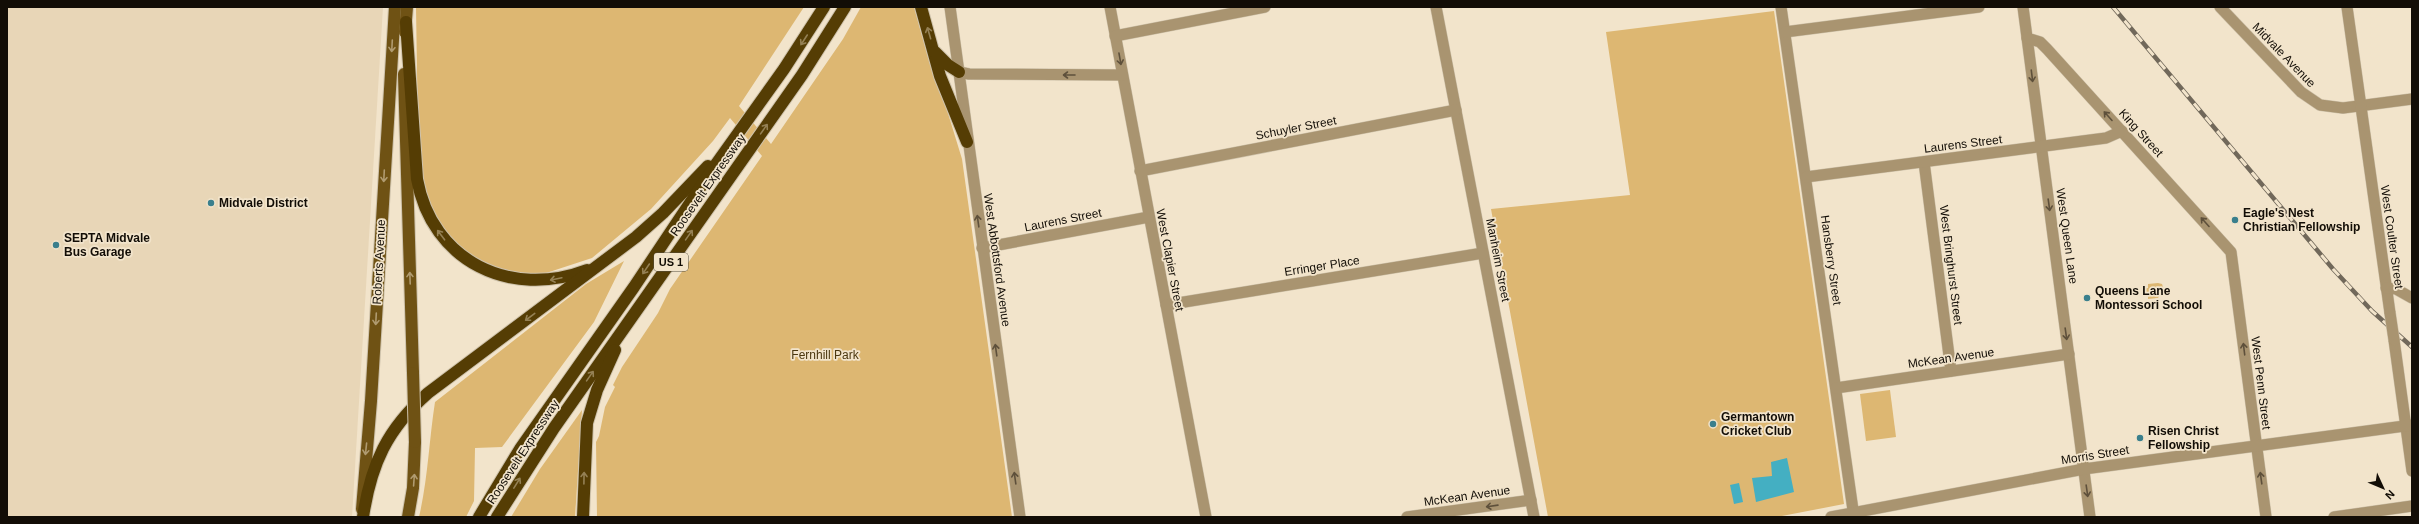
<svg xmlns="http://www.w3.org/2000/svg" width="2419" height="524" font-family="Helvetica,sans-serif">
	<rect width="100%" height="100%" fill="#f2e4cb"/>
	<polygon fill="#e8d6b7" points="7,7 383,7 352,517 7,517"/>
	<g fill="#ddb772">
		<polygon points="416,7 804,7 739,106 771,144 843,39 861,7 914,7 929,61 943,97 962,159 1012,517 597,517 596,442 599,436 605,407 615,387 613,385 622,367 658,313 670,289 762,156 730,118 713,141 651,209 592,258 537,276 508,273 467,255 436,222 423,188 418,136"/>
		<polygon points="1774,11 1844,504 1777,517 1548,517 1491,209 1630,195 1606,32"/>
		<path d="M624,261l-30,61 -92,125 -27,1 -1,53 -8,16h-47c9,-38 10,-77 16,-115l151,-118z"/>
		<polygon points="2158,283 2162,284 2164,290 2158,298 2148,299 2148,295 2144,295 2143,289 2148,288 2148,284"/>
		<polygon points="1890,390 1896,437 1866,441 1860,394"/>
		<polygon points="582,410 575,517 511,517 540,469"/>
	</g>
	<g fill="#44afc2">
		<polygon points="1787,458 1794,492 1756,502 1752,478 1772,476 1771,462"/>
		<polygon points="1739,483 1743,502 1734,504 1730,485"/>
	</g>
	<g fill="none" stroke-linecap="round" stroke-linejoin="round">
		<g stroke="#cec2ab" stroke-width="12">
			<g id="minor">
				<polyline points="950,7 1020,517"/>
				<polyline points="1110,7 1206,517"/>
				<polyline points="1436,7 1534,517"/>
				<polyline points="1781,7 1854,517"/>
				<polyline points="2023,7 2090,517"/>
				<polyline points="2220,7 2301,92 2320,105 2343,108 2412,99"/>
				<polyline points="2347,7 2390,313"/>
				<polyline points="1785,32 1979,7"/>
				<polyline points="1115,36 1265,7"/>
				<polyline points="2027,38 2040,42 2047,49 2231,252 2266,517"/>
				<polyline points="959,72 969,74 1122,75"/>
				<polyline points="1924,162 1951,371"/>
				<polyline points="1140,171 1456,110"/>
				<polyline points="1806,177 2106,138 2122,131"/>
				<polyline points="982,248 1149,217"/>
				<polyline points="2386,288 2396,289 2412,298"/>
				<polyline points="1166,305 1483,253"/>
				<polyline points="2394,340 2412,471"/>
				<polyline points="1836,388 2069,354"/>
				<polyline points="1407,517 1531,500"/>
				<polyline points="1831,517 2084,469 2412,425"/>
				<polyline points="2334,517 2412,506"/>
			</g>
		</g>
		<g stroke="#cec2ab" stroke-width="14">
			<g id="major">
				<polyline points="405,32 407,7"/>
				<polyline points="404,74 413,373"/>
				<polyline points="362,509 371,401 395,7"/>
				<polyline points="408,517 413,488 415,442"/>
			</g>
		</g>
		<g stroke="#cec2ab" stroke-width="14">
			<g id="highway">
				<polyline points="921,7 940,76 967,142"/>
				<path d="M406,22l11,157c15,83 94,120 170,91"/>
				<polyline points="935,52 948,65 959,72"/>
				<path d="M363,517c8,-53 24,-88 65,-124l208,-156 27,-24 45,-47"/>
				<polyline points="479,517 520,449 634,287 714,167 784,69 824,7"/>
				<polyline points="497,517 554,428 802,75 845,7"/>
				<polyline points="583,517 587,423 597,390 615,350"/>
			</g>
		</g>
		<use href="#minor" stroke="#a99470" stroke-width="11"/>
		<use href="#major" stroke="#6f5214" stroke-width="12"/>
		<use href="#highway" stroke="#553d04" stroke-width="12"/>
		<g stroke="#71685a" stroke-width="4.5">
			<polyline id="rail" points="2113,7 2333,269 2372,311 2412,347"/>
		</g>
		<use href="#rail" stroke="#f2e4cb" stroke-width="3" stroke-dasharray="9" stroke-linecap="butt"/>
		<g stroke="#cec2ab" stroke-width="12" stroke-linecap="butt">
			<polyline id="minor-bridge" points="2390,313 2394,340"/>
		</g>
		<g stroke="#cec2ab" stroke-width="14" stroke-linecap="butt">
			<polyline id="major-bridge" points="413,373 415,442"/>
		</g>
		<use href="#minor-bridge" stroke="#a99470" stroke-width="11"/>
		<use href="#major-bridge" stroke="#6f5214" stroke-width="12"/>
	</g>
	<defs><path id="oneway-shaft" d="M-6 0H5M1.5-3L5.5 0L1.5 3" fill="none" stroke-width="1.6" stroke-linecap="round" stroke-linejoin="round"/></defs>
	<g stroke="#948054">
		<use href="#oneway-shaft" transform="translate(929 33) rotate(-106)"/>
		<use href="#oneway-shaft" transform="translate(804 40) rotate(123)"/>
		<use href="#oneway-shaft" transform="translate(764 129) rotate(-55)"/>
		<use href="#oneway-shaft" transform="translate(441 235) rotate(-127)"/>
		<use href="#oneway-shaft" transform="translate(689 235) rotate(-55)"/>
		<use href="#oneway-shaft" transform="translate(646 269) rotate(124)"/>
		<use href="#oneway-shaft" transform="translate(556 279) rotate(168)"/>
		<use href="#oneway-shaft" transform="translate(530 317) rotate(143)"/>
		<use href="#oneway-shaft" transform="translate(590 376) rotate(-55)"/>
		<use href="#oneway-shaft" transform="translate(584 478) rotate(-89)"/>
		<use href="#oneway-shaft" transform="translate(517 483) rotate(-58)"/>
	</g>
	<g stroke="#b09b70">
		<use href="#oneway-shaft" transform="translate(392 46) rotate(93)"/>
		<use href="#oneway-shaft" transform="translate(384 176) rotate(93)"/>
		<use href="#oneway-shaft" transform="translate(410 278) rotate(-92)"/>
		<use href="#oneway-shaft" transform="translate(376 319) rotate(93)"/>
		<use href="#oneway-shaft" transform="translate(366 449) rotate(96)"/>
		<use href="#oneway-shaft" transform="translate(414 480) rotate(-86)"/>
	</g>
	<g stroke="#5e503b">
		<use href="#oneway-shaft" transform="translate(1120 59) rotate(80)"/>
		<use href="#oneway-shaft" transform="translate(1069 75) rotate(-180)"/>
		<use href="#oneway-shaft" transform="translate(2032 76) rotate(83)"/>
		<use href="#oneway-shaft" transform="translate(2108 116) rotate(-132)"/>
		<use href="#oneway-shaft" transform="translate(2049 205) rotate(82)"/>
		<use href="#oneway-shaft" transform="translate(978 221) rotate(-98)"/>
		<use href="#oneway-shaft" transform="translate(2205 222) rotate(-132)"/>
		<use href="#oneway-shaft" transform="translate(2066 334) rotate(82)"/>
		<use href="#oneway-shaft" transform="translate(2244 349) rotate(-97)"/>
		<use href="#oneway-shaft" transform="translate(996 350) rotate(-98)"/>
		<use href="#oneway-shaft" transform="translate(1015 478) rotate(-98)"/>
		<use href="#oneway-shaft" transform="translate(2261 478) rotate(-98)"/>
		<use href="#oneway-shaft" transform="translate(2087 491) rotate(82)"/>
		<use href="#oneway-shaft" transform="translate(1492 506) rotate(172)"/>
	</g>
	<g fill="#3a7f8c" stroke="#f2e4cb" stroke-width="1.5">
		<circle cx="211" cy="203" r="4"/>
		<circle cx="2235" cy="220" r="4"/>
		<circle cx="56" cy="245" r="4"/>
		<circle cx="2087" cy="298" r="4"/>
		<circle cx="1713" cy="424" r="4"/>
		<circle cx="2140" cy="438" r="4"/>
	</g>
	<g text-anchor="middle" stroke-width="3.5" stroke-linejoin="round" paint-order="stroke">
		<rect fill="#f2e4cb" stroke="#554e41" stroke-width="1" x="654" y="253" width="34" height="18" rx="3"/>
		<g font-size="11" font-weight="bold" fill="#120d06">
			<text x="671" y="266">US 1</text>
		</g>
		<g font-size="12" fill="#120d06" stroke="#f2e4cb">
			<text transform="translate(2284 55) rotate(46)" y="4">Midvale Avenue</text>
			<text transform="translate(1296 128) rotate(-11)" y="4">Schuyler Street</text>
			<text transform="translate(2141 133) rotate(48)" y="4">King Street</text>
			<text transform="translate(1963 144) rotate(-7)" y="4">Laurens Street</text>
			<text transform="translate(708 185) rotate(-55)" y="4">Roosevelt Expressway</text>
			<text transform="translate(1063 220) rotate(-11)" y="4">Laurens Street</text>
			<text transform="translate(2067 236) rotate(82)" y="4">West Queen Lane</text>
			<text transform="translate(2392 237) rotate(82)" y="4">West Coulter Street</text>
			<text transform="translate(997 260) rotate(82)" y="4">West Abbottsford Avenue</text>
			<text transform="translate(1170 260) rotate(79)" y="4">West Clapier Street</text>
			<text transform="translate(1498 260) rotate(79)" y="4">Manheim Street</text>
			<text transform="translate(1831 260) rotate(82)" y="4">Hansberry Street</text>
			<text transform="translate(379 262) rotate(-87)" y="4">Roberts Avenue</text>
			<text transform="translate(1951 265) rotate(83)" y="4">West Bringhurst Street</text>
			<text transform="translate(1322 266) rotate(-9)" y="4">Erringer Place</text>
			<text transform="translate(1951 358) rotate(-8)" y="4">McKean Avenue</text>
			<text transform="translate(2261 383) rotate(83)" y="4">West Penn Street</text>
			<text transform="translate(523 452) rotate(-57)" y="4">Roosevelt Expressway</text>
			<text transform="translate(2095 455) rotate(-9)" y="4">Morris Street</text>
			<text transform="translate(1467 496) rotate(-8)" y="4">McKean Avenue</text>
		</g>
		<g font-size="12" font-weight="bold" fill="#120d06" stroke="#f2e4cb" text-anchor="start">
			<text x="219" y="207">Midvale District</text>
			<text x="2243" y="217">Eagle's Nest<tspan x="2243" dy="14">Christian Fellowship</tspan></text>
			<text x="64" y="242">SEPTA Midvale<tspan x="64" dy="14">Bus Garage</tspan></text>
			<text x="2095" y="295">Queens Lane<tspan x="2095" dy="14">Montessori School</tspan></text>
			<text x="1721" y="421">Germantown<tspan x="1721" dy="14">Cricket Club</tspan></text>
			<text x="2148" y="435">Risen Christ<tspan x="2148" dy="14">Fellowship</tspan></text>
		</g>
		<g font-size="12" fill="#4b370f" stroke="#f2e4cb">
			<text x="825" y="359">Fernhill Park</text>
		</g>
	</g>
	<rect width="2419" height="524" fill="none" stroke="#120d06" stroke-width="16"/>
	<g transform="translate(2383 488) rotate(134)" stroke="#f2e4cb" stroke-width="3" paint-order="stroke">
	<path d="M0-3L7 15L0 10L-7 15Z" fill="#120d06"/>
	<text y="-6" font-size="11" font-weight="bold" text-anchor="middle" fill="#120d06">N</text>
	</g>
</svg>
